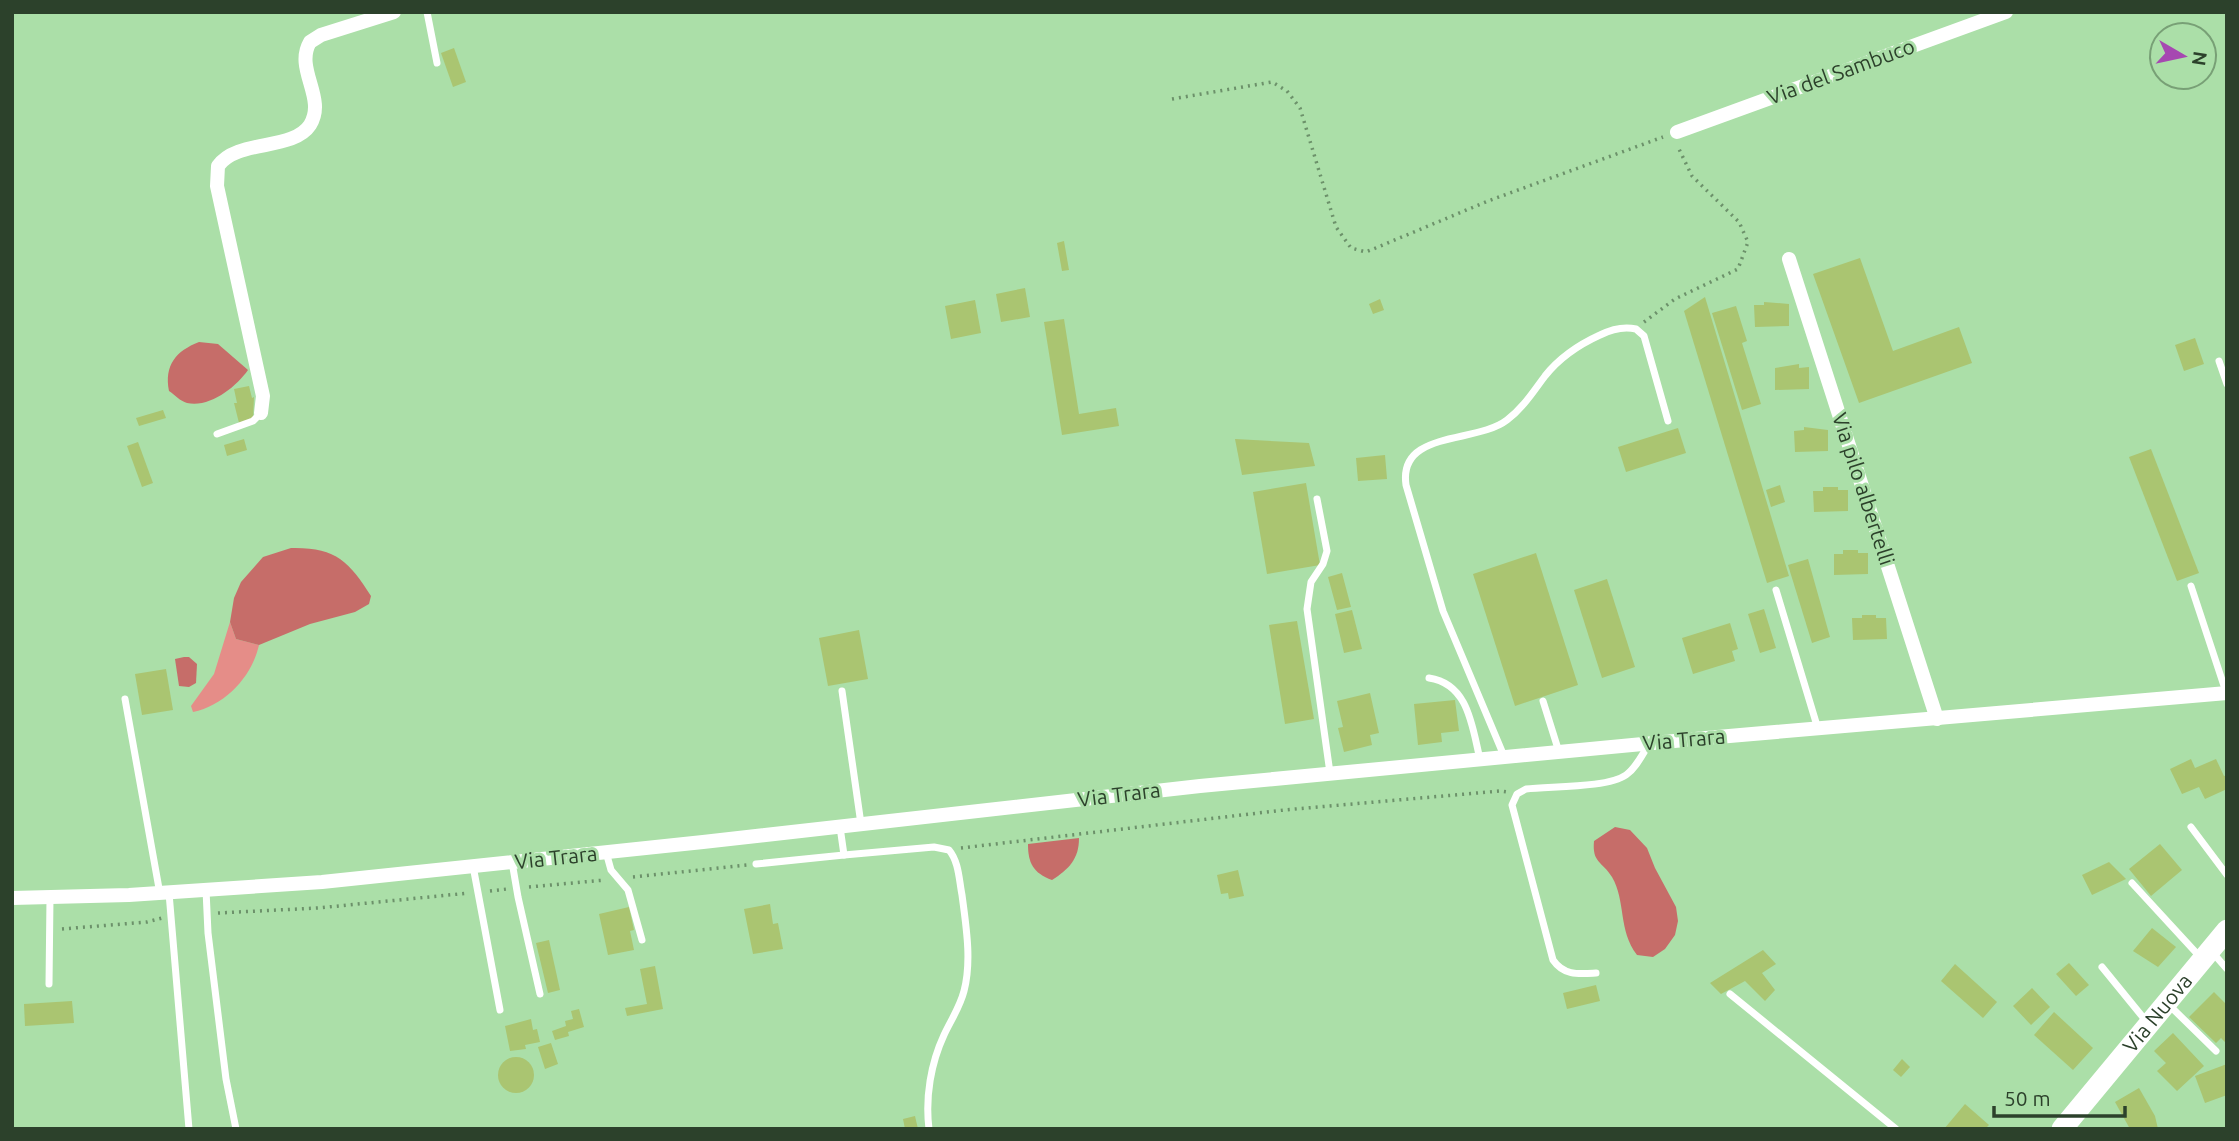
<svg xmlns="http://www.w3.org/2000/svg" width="2239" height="1141" font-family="Ubuntu,sans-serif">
	<rect width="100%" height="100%" fill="#abdfa8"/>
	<path fill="#e58d88" d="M230,622l6,17 23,6c-7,31 -33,60 -66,67l-2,-6 23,-32z"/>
	<g fill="#c66d69">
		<path d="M199,342l19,2 30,26c-12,17 -38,38 -61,33 -7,-2 -12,-8 -18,-12 -5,-26 7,-40 30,-49z"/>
		<path d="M291,548c44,-1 58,13 80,48l-2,8 -14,8 -45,12 -51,21 -23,-6 -6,-17 4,-24 7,-16 22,-25z"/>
		<polygon points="184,657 189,657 197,664 196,683 189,687 179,686 175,659"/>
		<path d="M1615,827l15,3 17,18 8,20 21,39 2,14 -3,14 -10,14 -12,8 -16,-2c-19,-25 -11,-54 -25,-78 -10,-16 -20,-14 -18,-36z"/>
		<path d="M1079,838c0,21 -10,31 -27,42 -19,-7 -24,-17 -24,-36z"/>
	</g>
	<g fill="#aac571">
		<polygon points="454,48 466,82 453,87 441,53"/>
		<polygon points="1064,241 1069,270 1062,271 1057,243"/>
		<polygon points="1860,258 1893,351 1959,327 1972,363 1859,403 1813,274"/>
		<polygon points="1025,288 1030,317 1001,322 996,294"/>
		<polygon points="1705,297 1789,576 1767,583 1684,311"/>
		<polygon points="1380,299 1384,310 1373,314 1369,304"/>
		<polygon points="975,300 981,333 951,339 945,306"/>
		<polygon points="1764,302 1789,304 1789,326 1755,327 1754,305 1764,305"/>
		<polygon points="1736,306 1747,341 1742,343 1761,404 1742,410 1712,313"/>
		<polygon points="1064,319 1079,414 1116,408 1119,426 1062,435 1044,322"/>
		<polygon points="2195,338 2204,364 2184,371 2175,345"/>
		<polygon points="1799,364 1799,368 1809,367 1809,389 1775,390 1775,368"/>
		<polygon points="249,386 252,398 254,397 253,420 239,423 234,403 237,403 234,389"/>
		<polygon points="163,410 166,418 139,426 136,418"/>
		<polygon points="1804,427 1828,430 1828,451 1795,452 1794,431 1804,430"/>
		<polygon points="1678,428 1686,453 1626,472 1618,447"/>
		<polygon points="244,439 247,450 227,456 224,445"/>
		<polygon points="1235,439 1309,443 1315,466 1242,475"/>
		<polygon points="138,442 153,483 142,487 127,446"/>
		<polygon points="2151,449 2199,573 2177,581 2129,457"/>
		<polygon points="1385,455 1387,479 1358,481 1356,458"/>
		<polygon points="1306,483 1320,565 1267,574 1253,492"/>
		<polygon points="1780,485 1785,502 1771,507 1766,490"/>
		<polygon points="1823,487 1838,487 1838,490 1848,490 1848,511 1814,512 1813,491 1823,491"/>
		<polygon points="1843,550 1858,550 1858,553 1868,553 1868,574 1834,575 1834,554 1843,554"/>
		<polygon points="1536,553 1578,685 1515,706 1473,574"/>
		<polygon points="1808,559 1830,637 1812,643 1788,565"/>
		<polygon points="1342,573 1351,607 1337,610 1328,577"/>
		<polygon points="1607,579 1635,667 1602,678 1574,590"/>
		<polygon points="1764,609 1776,648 1760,653 1748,614"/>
		<polygon points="1352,610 1362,649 1344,653 1335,614"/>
		<polygon points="1862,615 1876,615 1876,618 1886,618 1887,639 1853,640 1852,618 1862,618"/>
		<polygon points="1297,621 1314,719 1285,724 1269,625"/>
		<polygon points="1730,623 1738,649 1732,651 1735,661 1693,674 1682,638"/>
		<polygon points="859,630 868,679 828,686 819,638"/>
		<polygon points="166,669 173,710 142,715 135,674"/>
		<polygon points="1370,693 1379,733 1370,735 1372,745 1344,752 1338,728 1343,727 1337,701"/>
		<polygon points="1455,700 1459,731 1441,733 1442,742 1418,745 1414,704"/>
		<polygon points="2191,759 2195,768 2216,759 2224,776 2227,775 2227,789 2205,799 2199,787 2182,794 2170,769"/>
		<polygon points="2160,844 2182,870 2151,896 2129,869"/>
		<polygon points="2109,862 2126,879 2092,895 2082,875"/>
		<polygon points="1238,870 1244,896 1229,899 1228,893 1221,894 1217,875"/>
		<polygon points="770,904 773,924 778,923 783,949 753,954 744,909"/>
		<polygon points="629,907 634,930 630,931 634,950 608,955 599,914"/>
		<polygon points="2152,928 2176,947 2158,967 2133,951"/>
		<polygon points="549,940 560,990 548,993 536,943"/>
		<polygon points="1763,950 1776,964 1762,973 1775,990 1765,1001 1745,981 1721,994 1710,983"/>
		<polygon points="2069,963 2089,985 2076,996 2056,974"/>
		<polygon points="1955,964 1997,1002 1983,1018 1941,981"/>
		<polygon points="655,966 663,1009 627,1016 625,1008 647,1004 640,969"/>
		<polygon points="1596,985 1600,1001 1567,1009 1563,993"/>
		<polygon points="2032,988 2050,1007 2031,1025 2013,1006"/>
		<polygon points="2214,992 2227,1005 2227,1044 2221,1038 2216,1043 2189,1017"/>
		<polygon points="72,1001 74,1023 25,1026 24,1004"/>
		<polygon points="579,1009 584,1027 568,1032 569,1036 555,1040 552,1031 566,1026 565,1021 573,1019 571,1011"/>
		<polygon points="2054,1012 2093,1048 2073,1070 2034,1035"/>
		<polygon points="531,1019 533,1030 537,1029 540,1042 525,1045 526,1049 510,1051 505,1026"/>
		<polygon points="2173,1033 2204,1066 2177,1091 2157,1071 2166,1063 2154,1051"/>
		<polygon points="551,1043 558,1064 545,1069 538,1047"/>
		<circle cx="516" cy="1075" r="18"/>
		<polygon points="1902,1059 1910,1067 1901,1077 1893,1070"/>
		<polygon points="2227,1064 2227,1095 2205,1103 2195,1076"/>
		<polygon points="2139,1088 2155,1116 2158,1129 2130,1129 2115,1102"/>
		<polygon points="1965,1104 1989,1125 1985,1129 1944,1129"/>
		<polygon points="915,1116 918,1129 905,1129 903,1119"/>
	</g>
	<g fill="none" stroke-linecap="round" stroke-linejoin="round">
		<g stroke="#6c916a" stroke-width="3.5" stroke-dasharray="2 5" stroke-linecap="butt">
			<polyline points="1172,99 1272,82 1287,91 1300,108 1336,227 1351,248 1366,252 1488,201 1663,137"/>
			<polyline points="1644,322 1675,299 1738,269 1748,242 1739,222 1692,176 1678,147"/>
			<polyline points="961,848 1284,810 1500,791 1507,792"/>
			<polyline points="633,877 747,865"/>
			<polyline points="529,887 605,880"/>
			<polyline points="490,891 507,889"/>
			<polyline points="218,913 318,908 469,893"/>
			<polyline points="62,929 147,922 162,918"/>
		</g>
		<g stroke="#fff" stroke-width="7">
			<polyline points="427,12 437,63"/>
			<polyline points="2219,361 2227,384"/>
			<polyline points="217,434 253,421 261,413"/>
			<polyline points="1317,499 1327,551 1323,564 1311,582 1307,609 1330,773"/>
			<polyline points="2191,586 2226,692"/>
			<polyline points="1776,590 1818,729"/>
			<path d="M1429,678c40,6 43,49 51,81"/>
			<polyline points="842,691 861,824"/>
			<polyline points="125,699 160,894"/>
			<polyline points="1543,701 1559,752"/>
			<path d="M1504,756l-61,-145 -37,-126c-8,-55 70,-41 101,-65 16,-12 26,-28 38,-44 15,-19 33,-31 55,-41 12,-6 23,-9 36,-6l8,7 24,85"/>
			<path d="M840,827l4,28 90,-8 15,3c10,12 10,30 13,45 4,31 10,66 2,96 -4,16 -13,29 -20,44 -13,28 -19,62 -15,94"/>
			<polyline points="2191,827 2227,875"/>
			<polyline points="606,852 611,870 628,890 642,940"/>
			<polyline points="512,862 518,897 540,994"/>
			<polyline points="756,864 844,855"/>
			<polyline points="473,866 500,1010"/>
			<polyline points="2132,883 2201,958"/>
			<polyline points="206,890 208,933 226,1079 236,1129"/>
			<polyline points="169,893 189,1129"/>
			<polyline points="2213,953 2227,969"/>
			<polyline points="2102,967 2146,1021"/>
			<path d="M1596,973c-17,1 -32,3 -43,-13l-41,-155 5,-11 9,-5c24,-3 82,-1 100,-14 10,-7 16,-20 23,-31"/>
			<polyline points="49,984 50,898"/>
			<polyline points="1730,994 1896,1129"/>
			<polyline points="2170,1006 2216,1051"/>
		</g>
		<g stroke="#fff" stroke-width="14">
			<polyline points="1677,132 2006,12"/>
			<polyline points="1789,259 1937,719"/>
			<path d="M261,413l2,-17 -46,-210 1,-20c19,-27 75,-15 92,-41 17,-27 -16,-56 0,-83l11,-7 73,-23"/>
			<polyline points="12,898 129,895 322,882 703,842 1200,786 1706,738 2227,693"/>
		</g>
		<path stroke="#fff" stroke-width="21" id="s1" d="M2062,1129l165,-199"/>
	</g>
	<g text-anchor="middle" stroke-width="6" stroke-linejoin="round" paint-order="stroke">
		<g font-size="21" fill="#2c412b" stroke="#abdfa8">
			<text transform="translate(1841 72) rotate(-20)" y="7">Via del Sambuco</text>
			<text transform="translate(1863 489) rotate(72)" y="7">Via pilo albertelli</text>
			<text transform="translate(1684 740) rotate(-5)" y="7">Via Trara</text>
			<text transform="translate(1119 795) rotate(-7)" y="7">Via Trara</text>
			<text transform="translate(556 858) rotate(-6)" y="7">Via Trara</text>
			<text dy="7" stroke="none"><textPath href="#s1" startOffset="150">Via Nuova</textPath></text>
		</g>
	</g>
	<rect width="2239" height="1141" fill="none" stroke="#2c412b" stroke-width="28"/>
	<g transform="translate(2183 56) rotate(99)"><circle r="33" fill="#abdfa8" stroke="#78a076" stroke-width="2"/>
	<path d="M0-5L12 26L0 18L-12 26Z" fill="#a648b1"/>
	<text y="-10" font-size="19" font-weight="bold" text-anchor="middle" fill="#2c412b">N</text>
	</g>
	<path d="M1994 1106v10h131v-10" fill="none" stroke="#2c412b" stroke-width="3.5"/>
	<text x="2004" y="1106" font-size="21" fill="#2c412b" stroke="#abdfa8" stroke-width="5" paint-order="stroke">50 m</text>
</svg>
